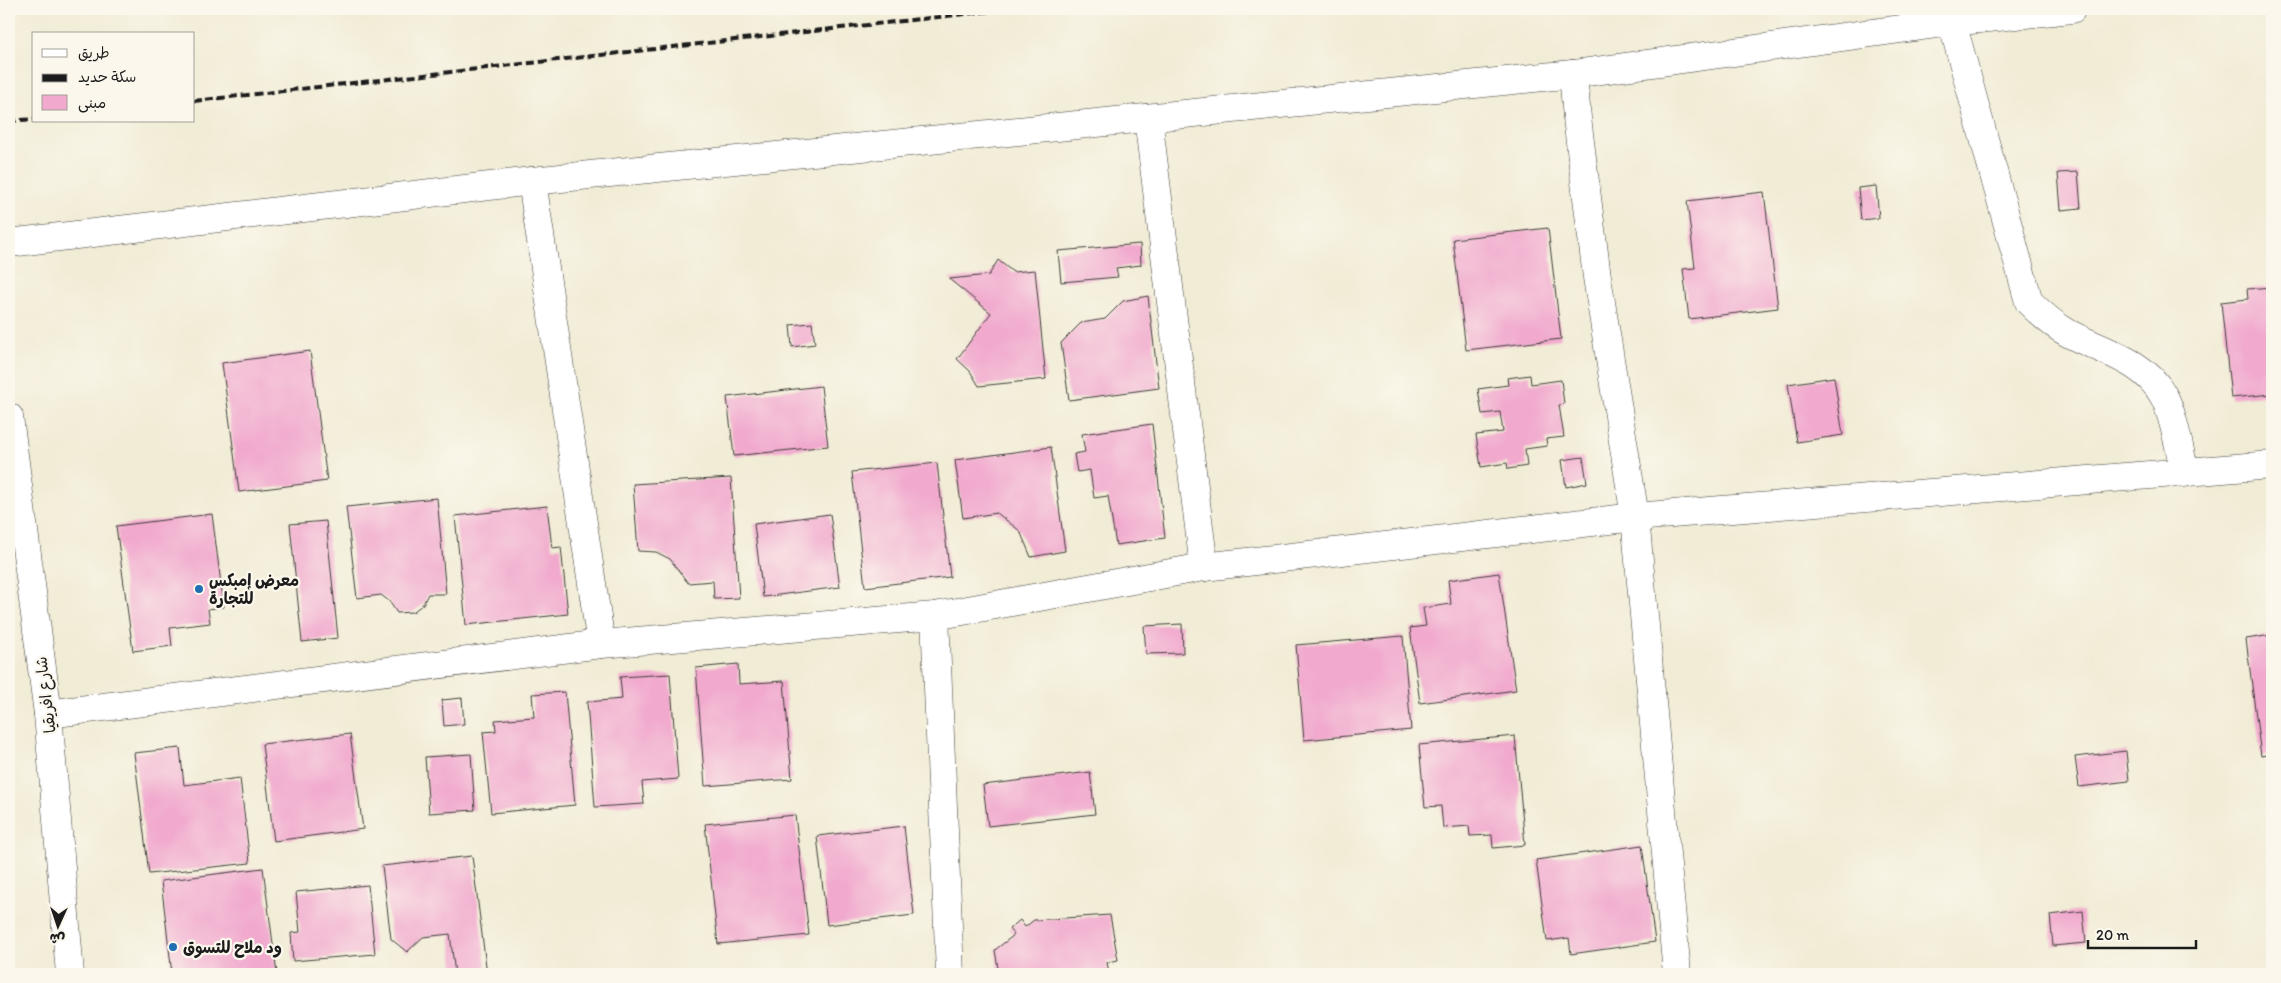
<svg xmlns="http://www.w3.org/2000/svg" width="2281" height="983" font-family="Itim,'Playpen Sans Arabic',sans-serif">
	<rect width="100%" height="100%" fill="#fbf7ec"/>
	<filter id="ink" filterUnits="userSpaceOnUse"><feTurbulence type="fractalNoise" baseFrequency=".02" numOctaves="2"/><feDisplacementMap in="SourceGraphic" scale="10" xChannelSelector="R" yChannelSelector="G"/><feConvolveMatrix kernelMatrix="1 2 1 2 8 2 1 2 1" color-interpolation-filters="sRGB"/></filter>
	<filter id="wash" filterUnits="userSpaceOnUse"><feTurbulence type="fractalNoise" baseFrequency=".0096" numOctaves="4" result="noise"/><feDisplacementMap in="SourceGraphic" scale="20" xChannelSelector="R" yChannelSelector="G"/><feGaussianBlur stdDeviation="1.12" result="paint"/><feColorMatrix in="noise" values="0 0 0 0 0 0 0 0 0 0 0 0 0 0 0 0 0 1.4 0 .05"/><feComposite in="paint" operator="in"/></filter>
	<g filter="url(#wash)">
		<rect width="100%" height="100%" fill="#f1ecd5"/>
		<g id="blocks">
			<g fill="#f1aace">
				<polygon points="2078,172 2081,208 2061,210 2058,173"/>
				<polygon points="1876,186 1879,218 1861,220 1858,188"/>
				<polygon points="1764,192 1778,308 1689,319 1683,269 1695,268 1687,201"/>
				<polygon points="1548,228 1561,339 1466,350 1453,239"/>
				<polygon points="1140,244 1141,265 1116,268 1118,277 1061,282 1058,251"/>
				<polygon points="998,260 1013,272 1035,270 1046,379 979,386 970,371 957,359 991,313 949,279 989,275"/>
				<polygon points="2272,287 2272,394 2231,398 2221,302 2248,299 2247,289"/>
				<polygon points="1148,296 1159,388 1069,400 1061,343 1081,323 1105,319 1123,301"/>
				<polygon points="812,323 815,344 792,347 790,325"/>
				<polygon points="310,351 327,481 239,492 222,363"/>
				<polygon points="1530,375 1531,384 1561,380 1564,404 1559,405 1564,437 1546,439 1547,446 1525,449 1527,466 1508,469 1507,463 1481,467 1476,435 1503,432 1500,412 1482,414 1478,389 1508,385 1507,378"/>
				<polygon points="1834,377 1843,435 1797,442 1788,384"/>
				<polygon points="821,386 828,446 734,456 727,397"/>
				<polygon points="1152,424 1165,538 1116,545 1108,496 1094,498 1090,470 1077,472 1074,454 1085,452 1082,434"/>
				<polygon points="1051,447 1065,551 1031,557 1020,531 997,513 963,518 955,460"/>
				<polygon points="1583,457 1587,483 1566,487 1562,460"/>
				<polygon points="937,463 950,577 865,587 852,472"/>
				<polygon points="731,478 739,598 714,599 713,581 688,583 670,559 656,552 638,551 633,484"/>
				<polygon points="437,498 446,594 428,594 423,604 413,612 397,613 389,601 381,595 357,598 346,507"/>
				<polygon points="547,506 552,548 561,547 568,614 466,625 455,516"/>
				<polygon points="212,514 224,607 208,609 210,623 170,628 172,646 133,651 116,526"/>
				<polygon points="830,514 840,587 763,597 754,524"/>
				<polygon points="326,521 338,638 302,642 290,524"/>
				<polygon points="1499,573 1516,690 1420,703 1410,628 1426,626 1423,608 1451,604 1448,580"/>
				<polygon points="1182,624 1183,653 1146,654 1144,626"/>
				<polygon points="2272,635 2272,754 2261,756 2246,639"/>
				<polygon points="1403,636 1411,730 1304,740 1296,645"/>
				<polygon points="738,664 739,684 784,681 792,779 705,786 696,668"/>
				<polygon points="670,674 678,779 642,782 644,804 595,807 587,702 622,699 620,677"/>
				<polygon points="565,692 575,805 491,813 483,732 496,731 495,720 534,717 532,694"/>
				<polygon points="462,698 464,724 444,726 442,700"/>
				<polygon points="350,734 363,829 274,841 262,744"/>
				<polygon points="1515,736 1525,845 1493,848 1492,835 1470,836 1469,826 1443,828 1441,806 1425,807 1419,745"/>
				<polygon points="180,748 184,785 240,778 250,863 149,874 134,753"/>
				<polygon points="2126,751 2129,781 2079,787 2075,757"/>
				<polygon points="471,754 475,810 429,813 425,757"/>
				<polygon points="1090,772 1095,814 988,826 983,785"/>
				<polygon points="795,815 809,935 718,944 705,824"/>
				<polygon points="904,826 914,915 827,925 817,836"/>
				<polygon points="1642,845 1655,942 1571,954 1569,938 1547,941 1536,860"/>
				<polygon points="472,856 487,974 455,974 450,934 423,937 407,952 391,939 382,866"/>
				<polygon points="263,868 277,974 172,974 161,881"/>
				<polygon points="368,885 375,954 293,961 291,933 300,932 296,892"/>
				<polygon points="2083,911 2086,943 2053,946 2050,915"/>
				<polygon points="1110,915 1118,960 1107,962 1109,973 999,974 995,950 1014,935 1009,929 1020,920 1025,927 1034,920"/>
			</g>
		</g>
	</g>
	<g filter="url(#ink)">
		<use href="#blocks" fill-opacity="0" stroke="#3c3b38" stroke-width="1"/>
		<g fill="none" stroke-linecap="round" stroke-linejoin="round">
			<g stroke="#3c3b38" stroke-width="29">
				<g id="minor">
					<path d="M1952,22l77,280c12,12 24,23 39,31 33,18 76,27 95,62 10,16 17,58 22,78"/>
					<polyline points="1573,74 1577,118 1597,277 1635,517 1677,974"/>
					<polyline points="1148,118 1204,567"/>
					<polyline points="532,181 601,644"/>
					<polyline points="9,243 532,181 1573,74 1952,22 2072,9"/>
					<polyline points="9,417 48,714 70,974"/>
					<polyline points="935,616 950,974"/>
					<polyline points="48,714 601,644 935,616 1204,567 1635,517 2272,465"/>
				</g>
			</g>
			<use href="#minor" stroke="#fff" stroke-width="28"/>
			<g stroke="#1c1c1c" stroke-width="4" stroke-dasharray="8 4" stroke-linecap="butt">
				<polyline points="194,101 1009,9"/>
				<polyline points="9,121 34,119"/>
			</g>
		</g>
	</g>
	<g fill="#1f6fb2" stroke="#fbf7ec" stroke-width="2">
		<circle cx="199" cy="589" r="5"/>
		<circle cx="173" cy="947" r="5"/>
	</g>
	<g text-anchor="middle" stroke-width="4.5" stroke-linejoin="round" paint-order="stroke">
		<g font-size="16" font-weight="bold" fill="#1c1c1c" stroke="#fbf7ec" text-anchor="start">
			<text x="209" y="586">معرض إمبكس<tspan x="209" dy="18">للتجارة</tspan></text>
			<text x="183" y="953">ود ملاح للتسوق</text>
		</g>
		<g font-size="16" fill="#1c1c1c" stroke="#fbf7ec">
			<text transform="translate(45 695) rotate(-97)" y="6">شارع افريقيا</text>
		</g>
	</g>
	<rect width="2281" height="983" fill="none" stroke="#fbf7ec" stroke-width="30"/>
	<rect x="32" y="32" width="162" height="90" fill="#fbf7ec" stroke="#a29f99"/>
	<rect x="42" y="49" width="25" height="8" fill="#ffffff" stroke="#a29f99"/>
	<text x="78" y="58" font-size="15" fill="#1c1c1c">طريق</text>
	<rect x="42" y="74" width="25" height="8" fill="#1c1c1c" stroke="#a29f99"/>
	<text x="78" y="82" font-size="15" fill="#1c1c1c">سكة حديد</text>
	<rect x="42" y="95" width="25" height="15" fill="#f1aace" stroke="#a29f99"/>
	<text x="78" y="108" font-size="15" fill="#1c1c1c">مبنى</text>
	<g transform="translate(58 926) rotate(183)" stroke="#fbf7ec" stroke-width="4" paint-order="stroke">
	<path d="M0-4L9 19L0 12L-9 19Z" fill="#1c1c1c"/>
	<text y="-8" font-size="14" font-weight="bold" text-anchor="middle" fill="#1c1c1c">ش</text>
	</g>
	<path d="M2088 940v8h108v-8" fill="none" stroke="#1c1c1c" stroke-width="2.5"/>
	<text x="2096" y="940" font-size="15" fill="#1c1c1c" stroke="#fbf7ec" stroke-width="4" paint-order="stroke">20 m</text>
</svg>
